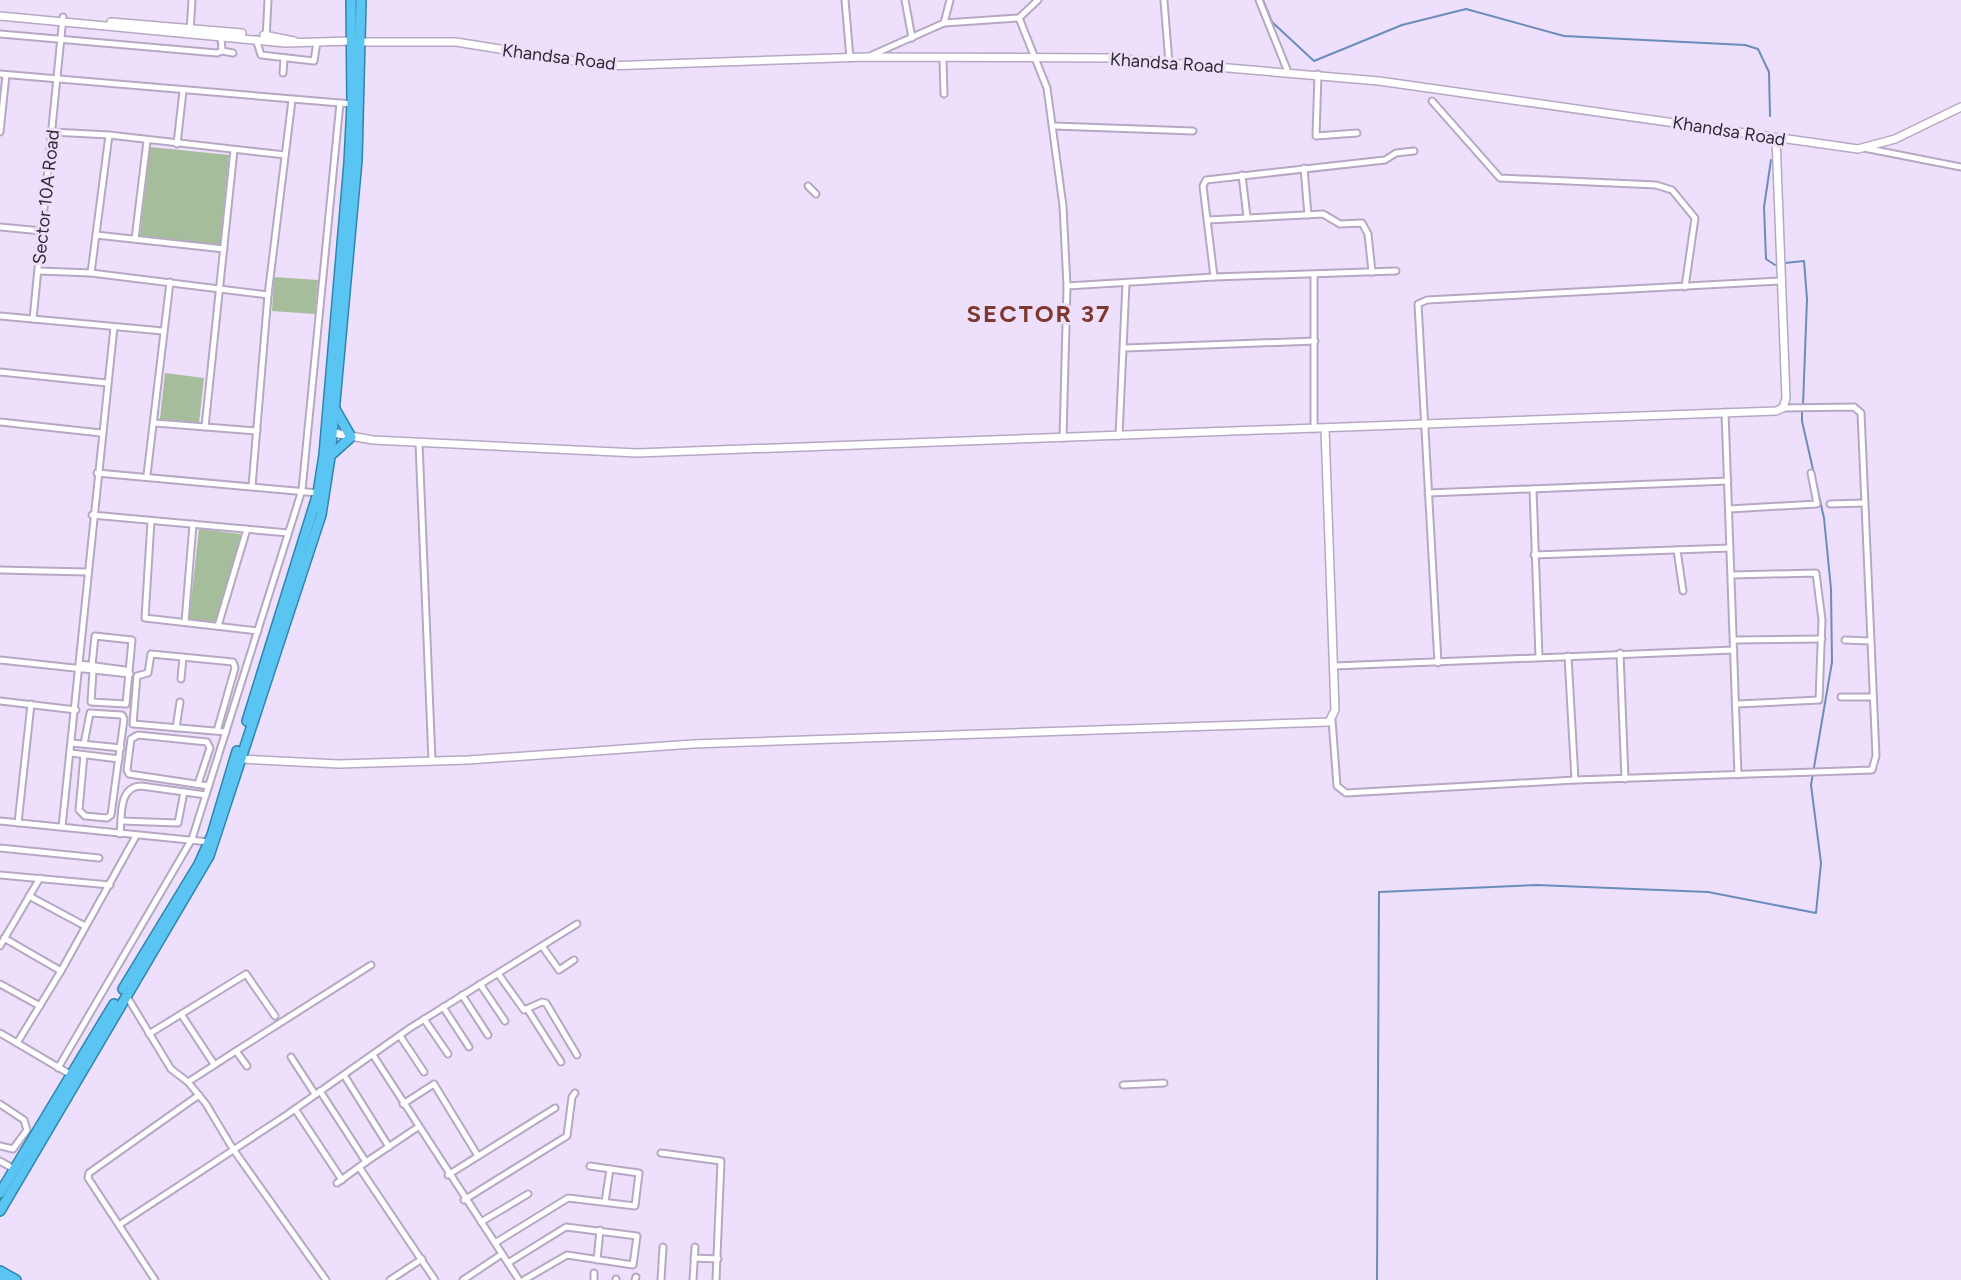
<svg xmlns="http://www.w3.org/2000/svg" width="1961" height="1280" font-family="Figtree,sans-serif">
	<rect width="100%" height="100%" fill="#eedffc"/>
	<g fill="#a6bd9c">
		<polygon points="150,147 229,155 220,245 140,236"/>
		<polygon points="274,277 318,280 315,314 272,311"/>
		<polygon points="165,373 204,378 199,423 160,419"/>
		<polygon points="199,529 241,534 216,622 189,619"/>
	</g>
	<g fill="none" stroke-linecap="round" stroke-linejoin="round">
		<g stroke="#6b8dbe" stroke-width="2">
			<polyline points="1263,0 1272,22 1314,61 1402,25 1466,9 1564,36 1745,45 1758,49 1769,72 1770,116"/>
			<polyline points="1771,160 1764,207 1766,259 1775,265"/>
			<polyline points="1785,263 1804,261 1807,299 1803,405"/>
			<polyline points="1377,1280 1379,892 1537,885 1708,892 1816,913 1821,863 1811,785 1832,662 1831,589 1824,518 1802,421 1802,410"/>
		</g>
		<g stroke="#b6a8c3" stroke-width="9">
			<g id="minor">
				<polyline points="845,0 850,58"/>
				<polyline points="905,0 912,38"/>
				<polyline points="1259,0 1288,72"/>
				<polyline points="1164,1 1169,63"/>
				<polyline points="1019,18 1047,88 1063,206 1067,286 1063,438"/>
				<polyline points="944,23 950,0"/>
				<polyline points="190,32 192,0"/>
				<polyline points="0,34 217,53 222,51 221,37"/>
				<polyline points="256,39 261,55 314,61 317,42"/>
				<polyline points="266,39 268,0"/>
				<polyline points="222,51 233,53"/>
				<polyline points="872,55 944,23 1019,18 1038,0"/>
				<polyline points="943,60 944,94"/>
				<polyline points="283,73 284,58"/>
				<polyline points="0,74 352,104"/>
				<polyline points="1318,74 1316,136 1357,133"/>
				<polyline points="1432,101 1500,178 1656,185 1672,190 1695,218 1685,287"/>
				<polyline points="1054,126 1193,131"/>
				<polyline points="0,132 6,75"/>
				<polyline points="52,132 109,135 285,155"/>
				<polyline points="177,144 183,91"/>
				<polyline points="1864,148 1961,167"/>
				<polyline points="1304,168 1308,215"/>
				<polyline points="1242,175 1247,217"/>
				<polyline points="808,186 816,194"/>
				<polyline points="1208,220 1323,214 1340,224 1362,223 1368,234 1372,272"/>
				<polyline points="0,227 42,231"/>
				<polyline points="96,235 224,249"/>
				<polyline points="135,239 147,141"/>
				<polyline points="39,271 91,273 268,295"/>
				<polyline points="91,273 109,135"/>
				<polyline points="1314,275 1314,429"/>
				<polyline points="1214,277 1203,186 1206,180 1385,160 1396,153 1414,151"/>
				<polyline points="1067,286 1214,277 1396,271"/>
				<polyline points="0,316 163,331"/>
				<polyline points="33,319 63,17"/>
				<polyline points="1125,348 1315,341"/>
				<polyline points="0,372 107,383"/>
				<polyline points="1725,412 1738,775"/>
				<polyline points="0,422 101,433"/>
				<polyline points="155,423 257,431"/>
				<polyline points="205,427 234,150"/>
				<polyline points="1119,436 1126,283"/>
				<polyline points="419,443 432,761"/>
				<polyline points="97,473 318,493"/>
				<polyline points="147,475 170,282"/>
				<polyline points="252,486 268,295 292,100"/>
				<polyline points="1533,489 1539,657"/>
				<polyline points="1428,493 1728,481"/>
				<polyline points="1830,504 1864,503"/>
				<polyline points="1729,509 1817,504 1811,473"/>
				<polyline points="92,515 288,533"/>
				<polyline points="151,521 145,618 258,631"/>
				<polyline points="1677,550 1683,591"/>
				<polyline points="1534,555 1730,548"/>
				<polyline points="0,570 86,572"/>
				<polyline points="1732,575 1816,573 1822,620 1819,700 1737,704"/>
				<polyline points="185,622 193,524"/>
				<polyline points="218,626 247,529"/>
				<polyline points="1734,640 1822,639"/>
				<polyline points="1845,640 1870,641"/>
				<polyline points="1620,653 1625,779"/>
				<polyline points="1568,656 1575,780"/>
				<polyline points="0,660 130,674"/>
				<polyline points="1438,663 1418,304 1427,300 1780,281"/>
				<polyline points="80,664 125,670"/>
				<polyline points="92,665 95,636 132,640 126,704 91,702 93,671"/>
				<polyline points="1334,666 1734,650"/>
				<polyline points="181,679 183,657"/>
				<polyline points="1841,697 1873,697"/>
				<polyline points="0,701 76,710"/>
				<polyline points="1332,720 1337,786 1346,793 1575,780 1872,770 1876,756 1861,413 1854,407 1783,408"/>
				<polyline points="176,728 180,702"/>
				<polyline points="217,731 235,668 233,662 151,654 148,673 137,676 133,724 226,732"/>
				<polyline points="72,743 121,748"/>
				<polyline points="71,753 119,759"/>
				<polyline points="84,755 79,810 85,816 107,818 111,815 124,719 122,715 90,713 84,744"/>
				<polyline points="198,784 210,748 207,742 138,735 131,739 127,770 129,774 209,786"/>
				<polyline points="0,821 209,842"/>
				<polyline points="122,821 178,823 184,792"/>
				<polyline points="18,823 31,704"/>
				<polyline points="62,827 114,327"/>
				<path d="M120,834c2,-18 -2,-47 21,-48l65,9"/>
				<polyline points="0,848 99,858"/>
				<polyline points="0,875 110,885"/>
				<polyline points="29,896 85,926"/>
				<polyline points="4,938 61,971"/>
				<polyline points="0,946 40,878"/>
				<polyline points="542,946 559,970 574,960"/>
				<polyline points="499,975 524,1010 542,1002 546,1003 577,1055"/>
				<polyline points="0,984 40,1006"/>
				<polyline points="480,984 505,1021"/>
				<polyline points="126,995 171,1069 188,1082 206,1104 233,1149 326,1280"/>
				<polyline points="462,995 488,1035"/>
				<polyline points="443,1007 469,1047"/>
				<polyline points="528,1010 561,1062"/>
				<polyline points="181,1014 214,1064"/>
				<polyline points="424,1019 448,1054"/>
				<polyline points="0,1033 73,1076"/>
				<polyline points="149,1034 246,974 275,1016"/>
				<polyline points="400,1036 424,1072"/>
				<polyline points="17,1043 61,971 136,836"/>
				<polyline points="373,1055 519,1280"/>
				<polyline points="291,1057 315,1094"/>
				<polyline points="247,1066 236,1051 371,965"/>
				<polyline points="58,1068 192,839 302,490 340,103"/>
				<polyline points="344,1075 389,1147"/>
				<polyline points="188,1082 236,1051"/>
				<polyline points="1123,1085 1164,1083"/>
				<polyline points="320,1091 366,1162 418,1127"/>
				<polyline points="0,1104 24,1120 27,1130 13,1149 0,1146"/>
				<polyline points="403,1104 434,1084 478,1156"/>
				<polyline points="295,1109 342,1180"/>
				<polyline points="661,1153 721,1161 716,1280"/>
				<polyline points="0,1161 14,1169"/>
				<polyline points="366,1162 359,1167 361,1170 435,1280"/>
				<polyline points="590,1166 610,1169 605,1202"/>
				<polyline points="448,1175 555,1108"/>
				<polyline points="337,1183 359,1167"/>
				<polyline points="464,1200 567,1136 572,1097 575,1093"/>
				<polyline points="481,1222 528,1194"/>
				<polyline points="119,1225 288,1114 410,1028 577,924"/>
				<polyline points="495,1243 568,1198 635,1206 639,1173 610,1169"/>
				<polyline points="694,1258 718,1259"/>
				<polyline points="597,1260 600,1230"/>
				<polyline points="508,1263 566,1227 637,1236 633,1265 567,1255 524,1280"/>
				<polyline points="155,1280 88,1178 89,1173 199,1095"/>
				<polyline points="390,1280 422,1259"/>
				<polyline points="463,1280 502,1254"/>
				<polyline points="594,1280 594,1273"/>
				<polyline points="616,1280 616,1279"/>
				<polyline points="635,1280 636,1277"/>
				<polyline points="661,1280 663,1247"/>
				<polyline points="693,1280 695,1247"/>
			</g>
		</g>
		<g stroke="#b6a8c3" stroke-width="10">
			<g id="tertiary">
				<polyline points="0,16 285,43 351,41"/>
				<polyline points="111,22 242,33"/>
				<polyline points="264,35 294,41"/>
				<polyline points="360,42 456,42 606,66 866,57 1111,58 1379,81 1858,149 1895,139 1961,107"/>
				<polyline points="328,432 373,440 637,453 1776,411 1783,408 1786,398 1776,138"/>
				<polyline points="240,759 339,764 468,760 693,744 1329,722 1335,710 1325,429"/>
			</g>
		</g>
		<g stroke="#3085ad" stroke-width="12">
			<g id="trunk">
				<polyline points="331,455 351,437 335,409"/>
				<polyline points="247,721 318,493 324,455 349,163 352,104 351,0"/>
				<polyline points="123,989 199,864 212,835 237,751"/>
				<polyline points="0,1193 114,1004"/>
				<polyline points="0,1211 209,856 321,515 330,457 357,160 361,0"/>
				<polyline points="0,1271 16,1280"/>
				<polyline points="0,1279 3,1280"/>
			</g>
		</g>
		<use href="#minor" stroke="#fff" stroke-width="5"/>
		<use href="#tertiary" stroke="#fff" stroke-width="7"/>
		<use href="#trunk" stroke="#5ac4f2" stroke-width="9"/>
	</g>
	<g text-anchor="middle" stroke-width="6" stroke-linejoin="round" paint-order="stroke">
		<g font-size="18" fill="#302a35" stroke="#eedffc">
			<text transform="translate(559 57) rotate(7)" y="6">Khandsa Road</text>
			<text transform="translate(1167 63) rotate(4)" y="6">Khandsa Road</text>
			<text transform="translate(1729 131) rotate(9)" y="6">Khandsa Road</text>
			<text transform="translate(46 197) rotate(-84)" y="6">Sector 10A Road</text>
		</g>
		<g font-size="24" font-weight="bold" letter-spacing="2" fill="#7f382e" stroke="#eedffc">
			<text x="1039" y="322">SECTOR 37</text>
		</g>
	</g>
</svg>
